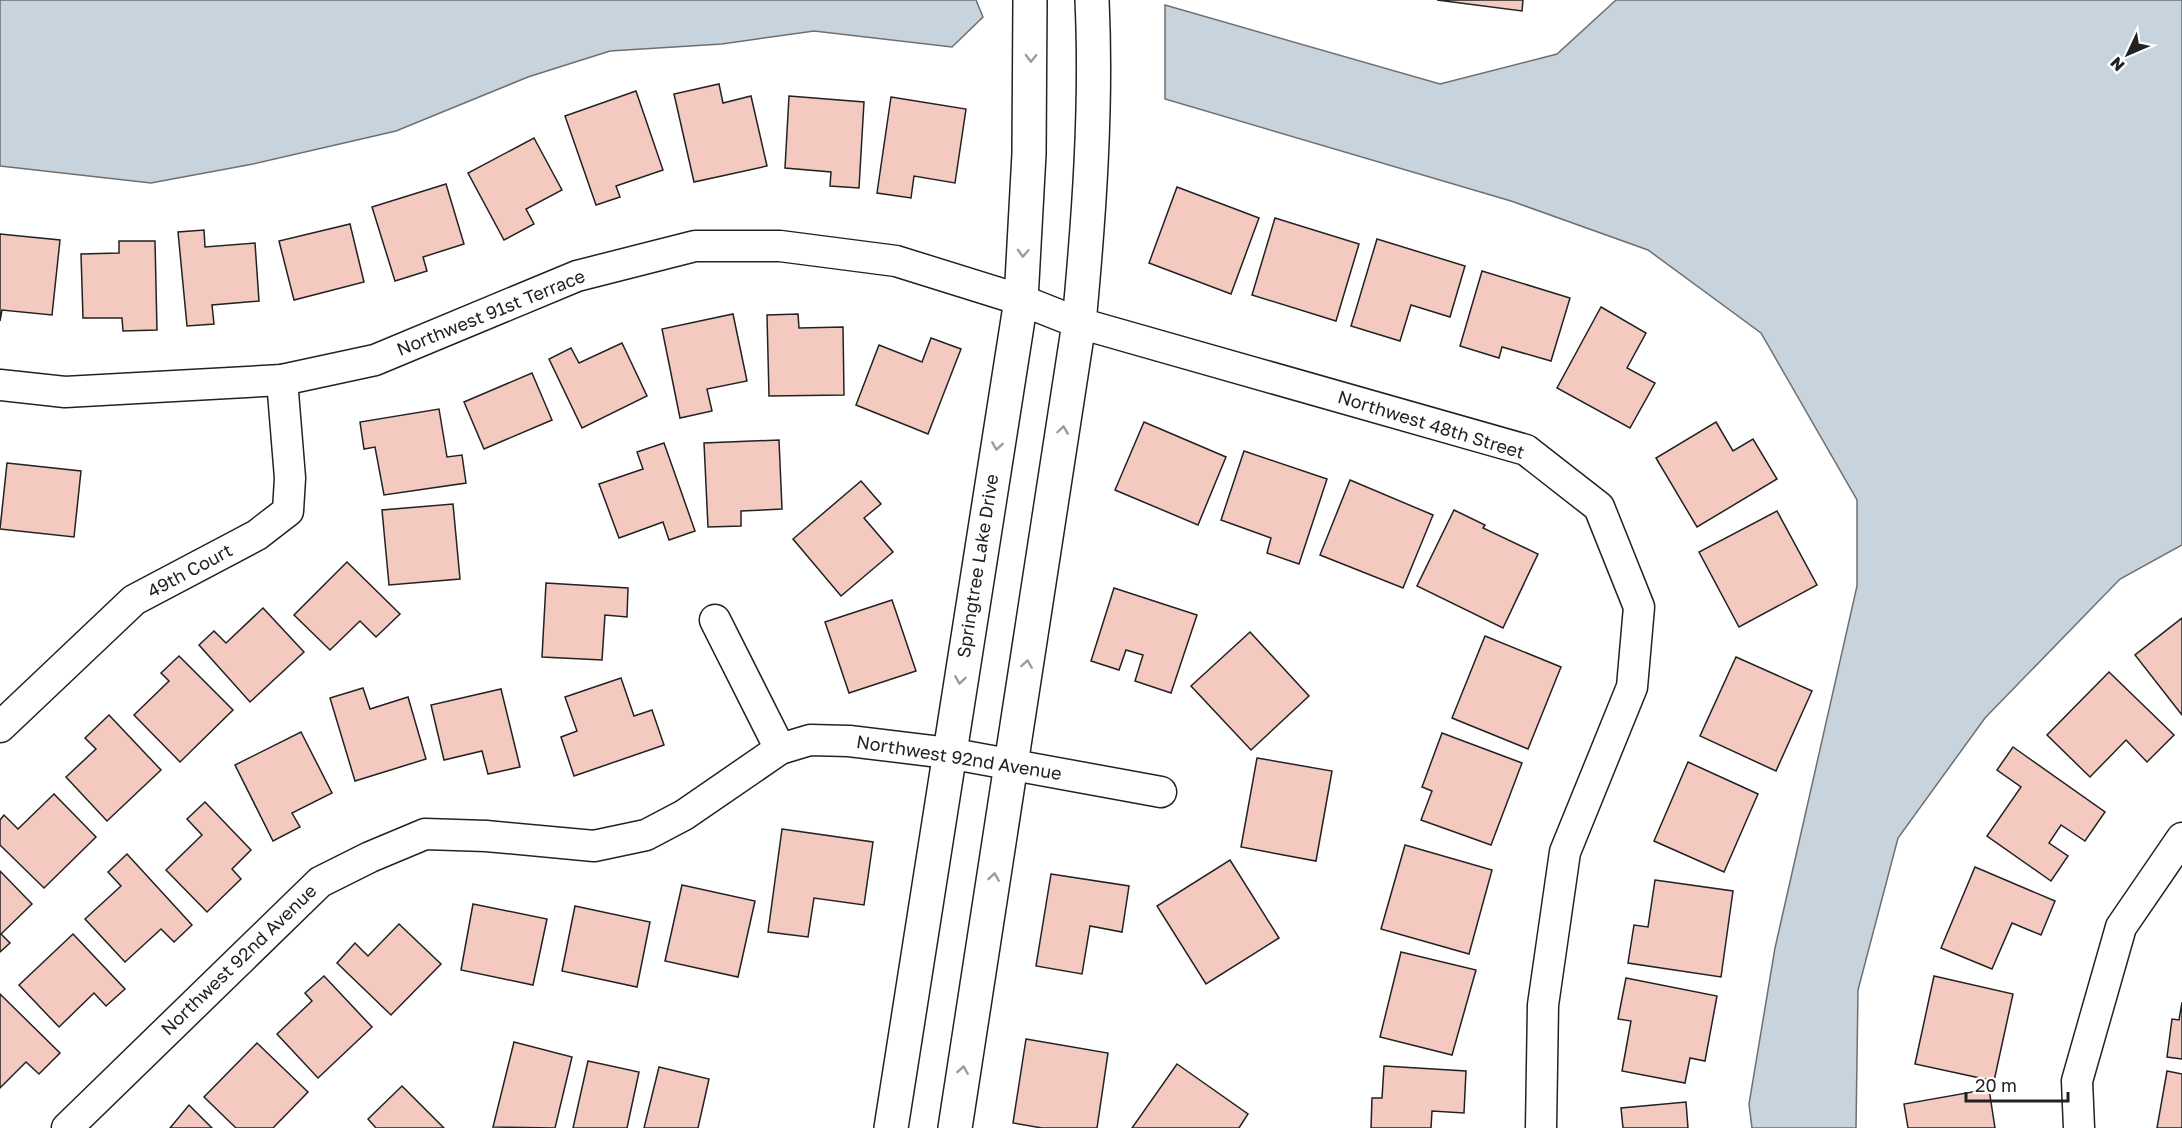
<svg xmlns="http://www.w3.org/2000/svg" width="2182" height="1128" font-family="'Golos Text',sans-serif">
	<rect width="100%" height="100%" fill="#fff"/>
	<g fill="#c7d3dd" stroke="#6f6f6f" stroke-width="1.5">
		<polygon points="0,0 976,0 983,17 952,47 814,31 722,44 610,51 528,77 396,131 253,164 151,183 0,166"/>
		<polygon points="1616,0 2182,0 2182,545 2120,579 1985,718 1898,838 1858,990 1856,1128 1752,1128 1749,1104 1775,948 1857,586 1857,500 1761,333 1648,250 1511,201 1165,99 1165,5 1440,84 1557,54"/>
	</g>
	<g fill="#f3c9c0" stroke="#222" stroke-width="1.5">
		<polygon points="1437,0 1523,0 1522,11"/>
		<polygon points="719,84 723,103 751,96 767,166 694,182 674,94"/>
		<polygon points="636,91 663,170 616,186 620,197 596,205 565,116"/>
		<polygon points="789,96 864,102 859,188 830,186 831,172 785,168"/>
		<polygon points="891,97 966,109 955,183 914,176 911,198 877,193"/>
		<polygon points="534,138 562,190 526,209 534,224 504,240 468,173"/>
		<polygon points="446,184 464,244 423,257 427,271 395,281 372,207"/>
		<polygon points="1177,187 1259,218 1231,294 1149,263"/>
		<polygon points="1275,218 1359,244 1336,321 1252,295"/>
		<polygon points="350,224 364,282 294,300 279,241"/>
		<polygon points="204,230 205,247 255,243 259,301 212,305 214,324 187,326 178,232"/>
		<polygon points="0,234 60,240 52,315 2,310 0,321"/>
		<polygon points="1377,239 1465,266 1450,317 1411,305 1400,341 1351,326"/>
		<polygon points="119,241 155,241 157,330 123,331 122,318 83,318 81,254 119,253"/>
		<polygon points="1482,271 1570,298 1551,361 1502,347 1499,358 1460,346"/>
		<polygon points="1601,307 1646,333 1627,368 1655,383 1630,428 1557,388"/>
		<polygon points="733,314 747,381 707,389 712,411 680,418 662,329"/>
		<polygon points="798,314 799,328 843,327 844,395 769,396 767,315"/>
		<polygon points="931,338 961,349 928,434 856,405 879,345 922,362"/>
		<polygon points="622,343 647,396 582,428 549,359 571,348 579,363"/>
		<polygon points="532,373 552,420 484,449 464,402"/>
		<polygon points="439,409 447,457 462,455 466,483 384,495 375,447 364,449 360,422"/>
		<polygon points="1144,422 1226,457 1198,525 1115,490"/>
		<polygon points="1716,422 1733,451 1753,439 1777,479 1697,527 1656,458"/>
		<polygon points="779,440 782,509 741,511 741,526 708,527 704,443"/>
		<polygon points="664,443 695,531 669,540 663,522 619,538 599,484 643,469 637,452"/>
		<polygon points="1244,451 1327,479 1299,564 1267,553 1271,538 1221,520"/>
		<polygon points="7,463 81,471 74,537 0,529"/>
		<polygon points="1350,480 1433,515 1403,588 1320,555"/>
		<polygon points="861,481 881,504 864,518 893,552 841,596 793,539"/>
		<polygon points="453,504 460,579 389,585 382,510"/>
		<polygon points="1454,510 1485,525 1483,528 1538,554 1503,628 1417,586"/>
		<polygon points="1777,511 1817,585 1739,627 1699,552"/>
		<polygon points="347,562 400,614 376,637 360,621 330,650 294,615"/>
		<polygon points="546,583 628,588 627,617 605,615 602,660 542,657"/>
		<polygon points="1114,588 1197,615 1171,693 1135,681 1143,655 1126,650 1119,670 1091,661"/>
		<polygon points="892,600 916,671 849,693 825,622"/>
		<polygon points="263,608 304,652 250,702 199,645 214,631 226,643"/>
		<polygon points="2182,618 2182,715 2135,655"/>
		<polygon points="1250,632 1309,696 1251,750 1191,686"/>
		<polygon points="1485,636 1561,667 1528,749 1452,718"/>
		<polygon points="179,656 233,710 180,762 134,715 169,681 161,673"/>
		<polygon points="1736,657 1812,691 1776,771 1700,736"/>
		<polygon points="2109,672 2174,735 2147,762 2126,740 2090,777 2047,735"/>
		<polygon points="621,678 634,716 652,710 664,745 574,776 561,737 577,731 565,697"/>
		<polygon points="363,688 370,709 408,697 426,759 355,781 330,698"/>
		<polygon points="501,689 520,767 488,774 482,751 444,760 431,705"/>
		<polygon points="109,715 161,770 107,821 66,777 96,749 85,738"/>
		<polygon points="301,732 332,793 292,813 300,827 273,841 235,765"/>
		<polygon points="1442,733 1522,763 1491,845 1421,820 1432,791 1422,787"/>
		<polygon points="2013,747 2105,812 2085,841 2061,825 2049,843 2068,856 2051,881 1987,836 2021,787 1997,770"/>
		<polygon points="1257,758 1332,771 1316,861 1241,847"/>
		<polygon points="1688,762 1758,794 1724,872 1654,841"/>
		<polygon points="54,794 96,837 44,888 0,845 0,820 4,815 18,829"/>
		<polygon points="205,802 251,850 232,869 241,879 207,912 166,870 202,835 187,819"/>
		<polygon points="782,829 873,842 864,905 814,898 808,937 768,932"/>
		<polygon points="1405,845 1492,870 1469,954 1381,929"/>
		<polygon points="127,854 192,925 174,942 161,929 125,962 85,919 121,886 108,872"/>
		<polygon points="1230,860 1279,938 1206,984 1157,906"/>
		<polygon points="1975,867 2055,901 2041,935 2012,923 1992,969 1941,948"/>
		<polygon points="0,871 32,904 1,934 10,943 0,952"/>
		<polygon points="1051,874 1129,886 1122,932 1090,926 1082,974 1036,966"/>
		<polygon points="1655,880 1733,891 1721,977 1628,963 1634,925 1648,927"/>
		<polygon points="682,885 755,901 738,977 665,961"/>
		<polygon points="473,904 547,919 533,985 461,970"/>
		<polygon points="575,906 650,922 637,987 562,971"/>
		<polygon points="399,924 441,964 391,1015 337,963 355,943 368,956"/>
		<polygon points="73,934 125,989 106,1006 94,993 59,1027 19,985"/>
		<polygon points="1401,952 1476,970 1452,1055 1380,1037"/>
		<polygon points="324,976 372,1027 318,1078 277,1034 312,1001 305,993"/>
		<polygon points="1934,976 2013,994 1994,1081 1915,1064"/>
		<polygon points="1626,978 1717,996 1705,1061 1690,1058 1685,1083 1622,1071 1631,1021 1618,1019"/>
		<polygon points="0,994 60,1053 39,1074 26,1062 0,1088"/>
		<polygon points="2182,1002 2182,1059 2167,1057 2172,1019 2179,1020"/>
		<polygon points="1026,1039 1108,1053 1097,1128 1042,1128 1013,1123"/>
		<polygon points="514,1042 572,1057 555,1128 493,1127"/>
		<polygon points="257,1043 308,1092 273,1128 236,1128 204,1097"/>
		<polygon points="588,1061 639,1072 627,1128 573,1128"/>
		<polygon points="1177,1064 1248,1114 1239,1128 1132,1128"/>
		<polygon points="1384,1066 1466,1071 1464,1113 1432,1111 1431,1128 1371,1128 1372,1098 1382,1098"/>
		<polygon points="659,1067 709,1079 698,1128 644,1128"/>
		<polygon points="2167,1071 2182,1074 2182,1128 2157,1128"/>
		<polygon points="402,1086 444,1128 376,1128 368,1119"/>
		<polygon points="1989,1089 1995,1128 1908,1128 1904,1104"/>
		<polygon points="1686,1102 1688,1128 1623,1128 1621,1108"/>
		<polygon points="189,1105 212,1128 170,1128"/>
	</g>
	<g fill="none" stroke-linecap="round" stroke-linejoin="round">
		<g stroke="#222" stroke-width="33">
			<g id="street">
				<polyline points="0,385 65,392 282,380 375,360 577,276 695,246 780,246 896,261 1021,300 1079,323 1526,450 1599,507 1639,607 1632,687 1565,852 1543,1005 1541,1128"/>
				<polyline points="715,620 780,749"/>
				<polyline points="0,727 134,600 257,535 288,511 290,478 282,380"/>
				<polyline points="67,1128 320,882 370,857 425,834 486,836 594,846 646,835 684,815 780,749 810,740 849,741 948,753 1161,792"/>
				<polyline points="2079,1128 2077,1081 2121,927 2182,838"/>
			</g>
		</g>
		<g stroke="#222" stroke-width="36">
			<g id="secondary">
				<polyline points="891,1128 1021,300 1029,154 1030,0"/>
				<path d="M955,1128l124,-805c10,-106 18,-216 13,-323"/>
			</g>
		</g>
		<use href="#street" stroke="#fff" stroke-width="30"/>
		<use href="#secondary" stroke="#fff" stroke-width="33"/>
	</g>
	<defs><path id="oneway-chevron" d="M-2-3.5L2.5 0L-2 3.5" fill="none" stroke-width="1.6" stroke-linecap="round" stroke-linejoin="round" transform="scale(1.5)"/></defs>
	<g stroke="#9c9c9c">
		<use href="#oneway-chevron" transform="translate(1031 58) rotate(91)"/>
		<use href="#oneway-chevron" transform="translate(1023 253) rotate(93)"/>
		<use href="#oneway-chevron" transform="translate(1063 430) rotate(-82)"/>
		<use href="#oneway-chevron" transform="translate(997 446) rotate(99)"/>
		<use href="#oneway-chevron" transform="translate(1027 664) rotate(-81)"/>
		<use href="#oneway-chevron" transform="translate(960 680) rotate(99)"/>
		<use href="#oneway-chevron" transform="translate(994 877) rotate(-81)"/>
		<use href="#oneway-chevron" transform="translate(963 1070) rotate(-81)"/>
	</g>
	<g text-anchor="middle" stroke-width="4.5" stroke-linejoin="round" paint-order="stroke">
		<g font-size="18" fill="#222" stroke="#fff">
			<text transform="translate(491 313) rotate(-22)" y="6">Northwest 91st Terrace</text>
			<text transform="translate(1431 425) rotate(17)" y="6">Northwest 48th Street</text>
			<text transform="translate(978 566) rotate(-81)" y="6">Springtree Lake Drive</text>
			<text transform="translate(190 571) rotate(-28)" y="6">49th Court</text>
			<text transform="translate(959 758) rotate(9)" y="6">Northwest 92nd Avenue</text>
			<text transform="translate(239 960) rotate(-44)" y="6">Northwest 92nd Avenue</text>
		</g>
	</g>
	<g transform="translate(2128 54) rotate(226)" stroke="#ffffff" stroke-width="4.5" paint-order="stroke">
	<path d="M0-4.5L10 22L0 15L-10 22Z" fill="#222222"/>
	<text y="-9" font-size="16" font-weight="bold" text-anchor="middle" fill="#222222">N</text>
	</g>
	<path d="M1966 1092v9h102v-9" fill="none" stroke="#222222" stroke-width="3"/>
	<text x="1975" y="1092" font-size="18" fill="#222222" stroke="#ffffff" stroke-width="4.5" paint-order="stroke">20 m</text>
</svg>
